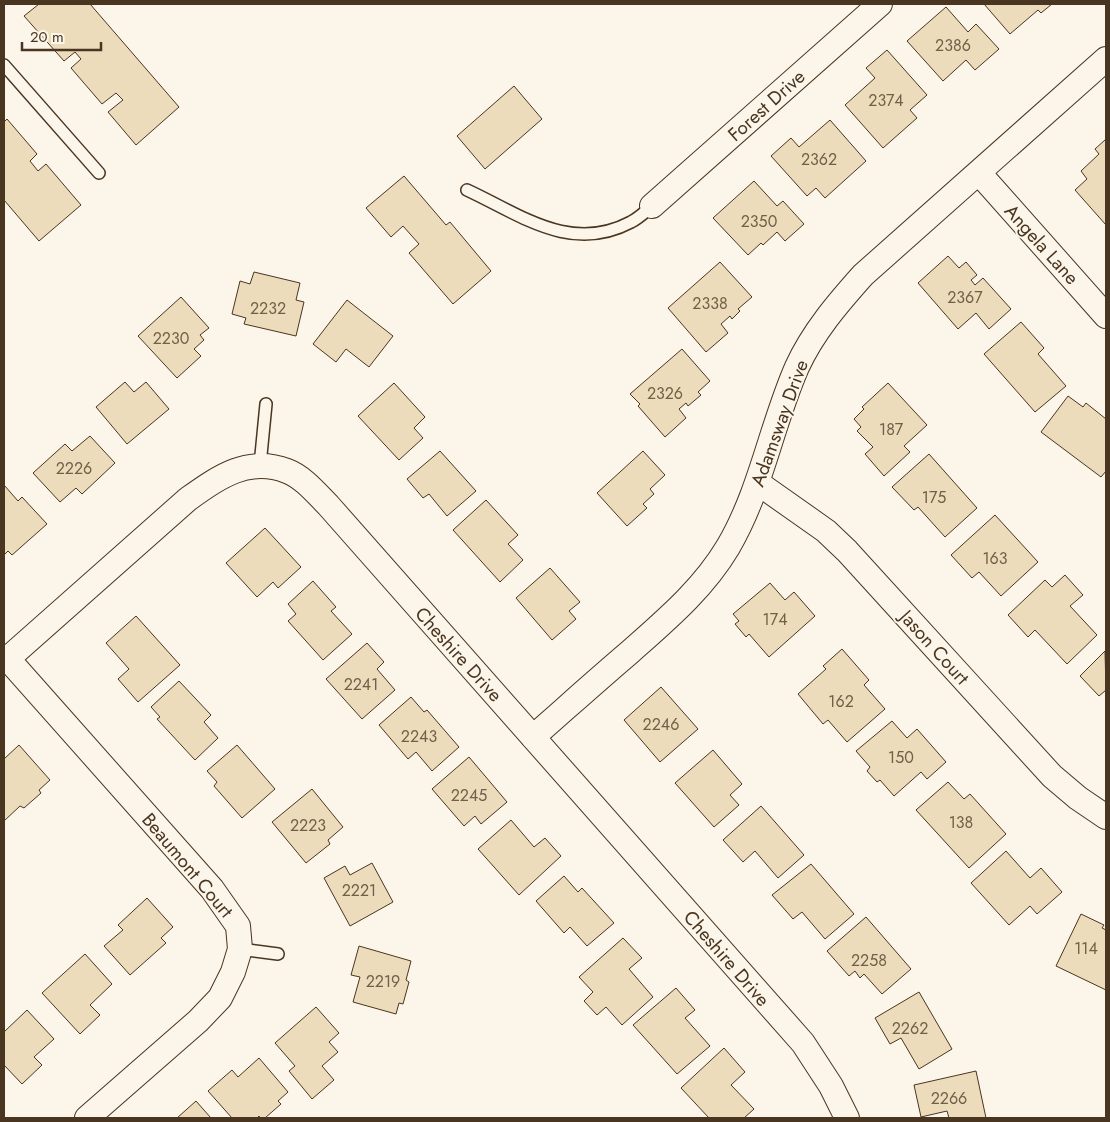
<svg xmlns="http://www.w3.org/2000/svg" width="1110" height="1122" font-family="Jost,sans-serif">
	<rect width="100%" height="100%" fill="#fbf6e9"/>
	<g fill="#ecdcbc" stroke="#4a3520">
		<polygon points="39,4 90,4 179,107 136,145 108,112 123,100 116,93 102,104 71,68 81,59 75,52 64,61 24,16"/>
		<polygon points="984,4 1052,4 1041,13 1038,10 1010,34"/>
		<polygon points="946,7 968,32 976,24 999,49 975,70 966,60 943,81 907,41"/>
		<polygon points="887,50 927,95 910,110 917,118 883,148 845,105 875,78 866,68"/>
		<polygon points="514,86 542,119 485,169 457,136"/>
		<polygon points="7,119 37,154 30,161 38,171 46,164 81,205 39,241 4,200 4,122"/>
		<polygon points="830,120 866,161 825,198 816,188 807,196 771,156 791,138 799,147"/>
		<polygon points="1106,139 1106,225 1075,190 1087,179 1081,171 1099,154 1095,149"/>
		<polygon points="404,176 446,225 450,222 491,271 453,304 409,253 419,244 403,226 391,237 366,208"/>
		<polygon points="754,181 777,206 783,201 804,224 785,241 777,232 763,245 761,243 748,255 713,218"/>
		<polygon points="948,256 959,268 966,262 977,275 971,280 975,285 983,278 1011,309 989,329 976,313 958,329 918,283"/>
		<polygon points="720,262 752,297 738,309 740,311 732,319 730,316 721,324 728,333 706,352 668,308"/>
		<polygon points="254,272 300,283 296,300 304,302 296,336 244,324 246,318 232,314 240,281 250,284"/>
		<polygon points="181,297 209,328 200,335 204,340 194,349 201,356 177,378 138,336"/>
		<polygon points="347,300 393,336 369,367 346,349 336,362 313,344"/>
		<polygon points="1021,322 1044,348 1038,354 1066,386 1035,412 984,354"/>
		<polygon points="682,349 710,381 698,392 701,395 688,406 686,403 679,409 686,418 665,437 638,406 640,404 630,394"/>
		<polygon points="125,382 134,392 146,382 169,409 127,444 96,407"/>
		<polygon points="394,383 425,417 414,428 423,438 399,460 358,416"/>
		<polygon points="888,383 927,425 904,446 910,452 884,476 865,454 873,447 857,431 861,427 854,419 864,409 862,407"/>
		<polygon points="1068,396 1083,407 1086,403 1106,419 1106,471 1101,477 1041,432"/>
		<polygon points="90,436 115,463 82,494 76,488 60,502 33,473 65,444 72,451"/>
		<polygon points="440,451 476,491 447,516 429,494 423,498 407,479"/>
		<polygon points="643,451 665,475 650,489 654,494 643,504 647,508 627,526 597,493"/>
		<polygon points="929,454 977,508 945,537 918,507 914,510 892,487"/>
		<polygon points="4,485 18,501 22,497 47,524 12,555 8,551 4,555"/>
		<polygon points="486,500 518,535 508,544 523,560 500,582 453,530"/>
		<polygon points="995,515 1038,562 1001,596 979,572 972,578 951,555"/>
		<polygon points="265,528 301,567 278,588 273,582 257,597 226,563"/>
		<polygon points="550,568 580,602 569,611 576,619 552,640 516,598"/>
		<polygon points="1065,575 1083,595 1070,606 1097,635 1067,664 1035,630 1028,637 1008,615 1045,580 1052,587"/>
		<polygon points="313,581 336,607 331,611 352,634 323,660 288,621 296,614 288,604"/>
		<polygon points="770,583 785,600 794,592 815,616 769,657 749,634 746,637 735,624 739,621 733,614"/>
		<polygon points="136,616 180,665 138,702 118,679 129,669 106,643"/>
		<polygon points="367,643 384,662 377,669 395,690 362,719 326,679"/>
		<polygon points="842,649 869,680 864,685 885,709 847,742 828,720 823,724 798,694 826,669 823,666"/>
		<polygon points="1105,651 1106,690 1099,696 1080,676"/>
		<polygon points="179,681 211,715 204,722 218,738 195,760 157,719 160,717 151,707"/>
		<polygon points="661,687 698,729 660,762 624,720"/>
		<polygon points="411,697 424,712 427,710 459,747 432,771 416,752 408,759 379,725"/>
		<polygon points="892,721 907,738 917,729 946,762 927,779 921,772 894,796 880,780 877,782 867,771 870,767 856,751"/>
		<polygon points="19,745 50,780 39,790 41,793 24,808 20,806 4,821 4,759"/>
		<polygon points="237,745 275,789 242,818 214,786 217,782 207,771"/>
		<polygon points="713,750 742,784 730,795 739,805 714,827 675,783"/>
		<polygon points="469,757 507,802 481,824 475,816 464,826 432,789"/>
		<polygon points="948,782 964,799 970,794 1006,834 969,868 916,810"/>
		<polygon points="312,789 343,827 328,840 330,844 306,863 272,822"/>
		<polygon points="761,806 804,855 778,878 755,851 743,862 723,840"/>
		<polygon points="511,820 534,847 545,838 561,856 519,895 478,849"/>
		<polygon points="1006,851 1030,878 1041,868 1062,892 1037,914 1030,906 1009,925 971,883"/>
		<polygon points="372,863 393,902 350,926 324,878 345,866 350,875"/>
		<polygon points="811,864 854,914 825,939 802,912 793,919 772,895"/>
		<polygon points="564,876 578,892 582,888 614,923 587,946 570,927 564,933 536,901"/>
		<polygon points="147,898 173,927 161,938 166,943 130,975 104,946 123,930 118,925"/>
		<polygon points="1081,914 1104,925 1102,928 1106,930 1106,990 1056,966"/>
		<polygon points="866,917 911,969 882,994 864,974 860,978 855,971 849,976 827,951"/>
		<polygon points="623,938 642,958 629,969 653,997 622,1025 606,1007 597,1015 584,1001 593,992 579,977"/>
		<polygon points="359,946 411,961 406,980 409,982 403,1004 399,1003 396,1014 353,1002 360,977 351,975"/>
		<polygon points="85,954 112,984 90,1005 100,1015 80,1034 42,993"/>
		<polygon points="676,988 695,1010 685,1018 710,1046 677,1074 633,1025"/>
		<polygon points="919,992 952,1049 919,1069 901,1038 890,1044 875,1018"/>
		<polygon points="316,1007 339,1033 329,1042 338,1052 322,1066 334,1080 312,1099 289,1071 295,1066 275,1043"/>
		<polygon points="27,1010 54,1039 34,1057 42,1065 22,1084 4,1065 4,1032"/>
		<polygon points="724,1048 745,1072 731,1085 754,1109 744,1118 709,1118 681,1088"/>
		<polygon points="259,1058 288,1092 278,1101 281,1104 265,1118 260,1118 259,1116 257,1118 232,1118 208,1091 232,1070 238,1077"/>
		<polygon points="976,1071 986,1118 949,1118 947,1111 921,1117 914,1085"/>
		<polygon points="196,1101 211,1118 177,1118"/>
	</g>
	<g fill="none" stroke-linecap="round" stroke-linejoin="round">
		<g stroke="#4a3520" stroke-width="14">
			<g id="lane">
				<polyline points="4,65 99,173"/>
				<path d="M467,190c54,25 104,64 164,32 8,-4 15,-11 21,-16"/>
				<polyline points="260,465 266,404"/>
				<polyline points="240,949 278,954"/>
			</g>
		</g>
		<g stroke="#4a3520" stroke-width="26">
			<g id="street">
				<polyline points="979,173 1106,316"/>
				<polyline points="652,206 880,4"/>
				<polyline points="758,483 826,531 847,551 1052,776 1078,798 1106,817"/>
				<polyline points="7,658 212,889 238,926 240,949 233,972 220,998 198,1021 87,1118"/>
				<path d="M4,662l184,-163c31,-22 60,-43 99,-28 16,6 29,22 41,34l475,538 28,43 16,32"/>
				<path d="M533,737c32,-28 64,-57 97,-85 36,-32 73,-63 98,-105 33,-56 43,-121 69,-180 16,-35 41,-64 66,-92l243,-216"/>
			</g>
		</g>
		<use href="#lane" stroke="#fbf6e9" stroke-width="11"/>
		<use href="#street" stroke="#fbf6e9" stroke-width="24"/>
	</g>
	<g text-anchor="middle" stroke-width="4" stroke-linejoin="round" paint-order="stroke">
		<g font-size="16" fill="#725f47">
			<text x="953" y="51">2386</text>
			<text x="886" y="106">2374</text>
			<text x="819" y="165">2362</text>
			<text x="759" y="227">2350</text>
			<text x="965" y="303">2367</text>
			<text x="710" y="309">2338</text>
			<text x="268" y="314">2232</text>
			<text x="171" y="344">2230</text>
			<text x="665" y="399">2326</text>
			<text x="891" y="435">187</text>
			<text x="74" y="474">2226</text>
			<text x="934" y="503">175</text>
			<text x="995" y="564">163</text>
			<text x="775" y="625">174</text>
			<text x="361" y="690">2241</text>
			<text x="841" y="707">162</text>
			<text x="661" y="730">2246</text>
			<text x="419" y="742">2243</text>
			<text x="901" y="763">150</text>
			<text x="469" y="801">2245</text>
			<text x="961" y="828">138</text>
			<text x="308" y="831">2223</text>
			<text x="359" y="896">2221</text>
			<text x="1086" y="954">114</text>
			<text x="869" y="966">2258</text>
			<text x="383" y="987">2219</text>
			<text x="910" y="1034">2262</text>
			<text x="949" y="1104">2266</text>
		</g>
		<g font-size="19" fill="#4a3520" stroke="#fbf6e9">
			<text transform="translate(766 105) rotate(-42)" y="7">Forest Drive</text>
			<text transform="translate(1042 244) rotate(48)" y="7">Angela Lane</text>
			<text transform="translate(779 423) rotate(-70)" y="7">Adamsway Drive</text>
			<text transform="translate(935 647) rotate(48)" y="7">Jason Court</text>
			<text transform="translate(459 654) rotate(48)" y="7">Cheshire Drive</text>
			<text transform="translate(188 865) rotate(50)" y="7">Beaumont Court</text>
			<text transform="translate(727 958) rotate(49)" y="7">Cheshire Drive</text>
		</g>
	</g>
	<rect width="1110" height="1122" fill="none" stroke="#4a3520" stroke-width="10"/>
	<path d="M22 42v8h79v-8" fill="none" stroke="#4a3520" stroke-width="2.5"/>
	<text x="30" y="42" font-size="15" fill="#4a3520" stroke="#fbf6e9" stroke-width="4" paint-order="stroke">20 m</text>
</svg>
